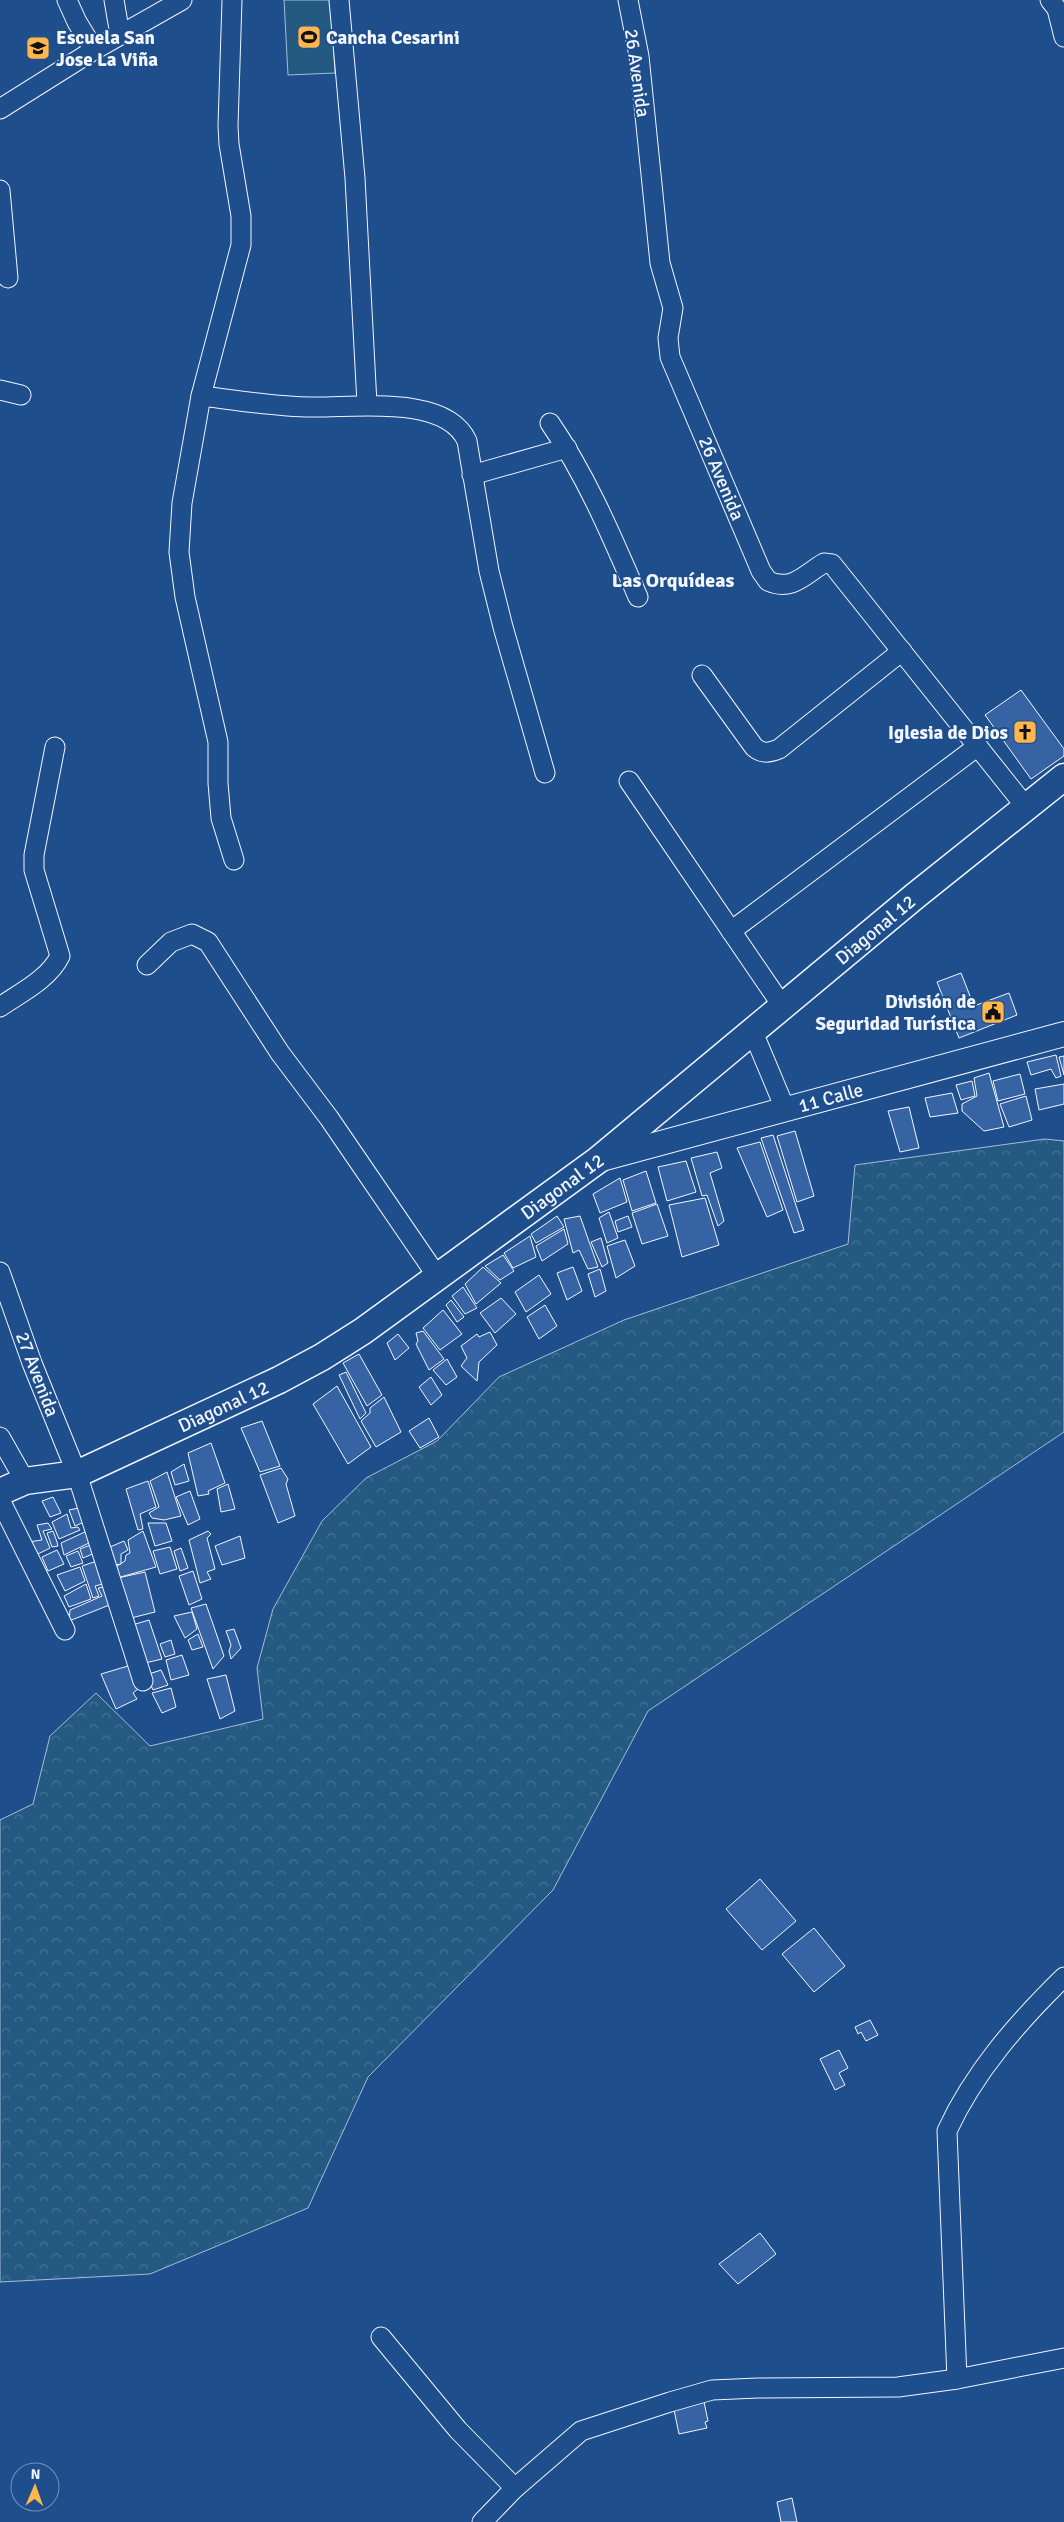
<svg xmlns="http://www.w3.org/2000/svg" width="1064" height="2522" font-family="Signika,sans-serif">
	<defs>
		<pattern id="forest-crowns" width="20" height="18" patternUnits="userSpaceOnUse" patternTransform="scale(1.25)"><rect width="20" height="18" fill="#245a82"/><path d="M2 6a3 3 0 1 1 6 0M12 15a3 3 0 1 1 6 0" fill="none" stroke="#447295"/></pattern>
	</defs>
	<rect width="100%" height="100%" fill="#1f4e8c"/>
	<polygon fill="url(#forest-crowns)" stroke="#a8bbd7" points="1045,1139 1064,1141 1064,1432 648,1711 553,1890 368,2077 308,2208 150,2274 0,2282 0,1820 33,1804 50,1736 96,1693 150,1746 263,1719 257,1668 273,1609 322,1521 366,1478 437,1441 499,1377 624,1320 848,1244 855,1165"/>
	<polygon fill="#245a82" stroke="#a8bbd7" points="284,0 331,0 335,73 288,75"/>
	<g fill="#3563a3" stroke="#f2f6ff">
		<polygon points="1021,690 1064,749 1064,756 1031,779 985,715"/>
		<polygon points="961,973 974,1006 1009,993 1017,1015 959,1038 937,982"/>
		<polygon points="1056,1055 1061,1076 1056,1078 1051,1069 1031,1075 1027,1062"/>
		<polygon points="1064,1056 1064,1075 1059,1057"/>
		<polygon points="989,1073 1004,1127 984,1131 962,1111 962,1104 977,1096 974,1078"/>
		<polygon points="1020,1074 1025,1094 998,1101 993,1081"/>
		<polygon points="972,1081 975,1096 961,1100 956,1085"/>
		<polygon points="1064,1084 1064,1104 1039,1110 1035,1089"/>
		<polygon points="952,1093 958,1113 930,1117 925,1098"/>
		<polygon points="1026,1096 1032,1120 1009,1127 1000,1104"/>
		<polygon points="909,1107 919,1148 900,1152 888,1111"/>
		<polygon points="795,1131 814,1196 797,1202 777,1136"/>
		<polygon points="773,1135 804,1230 794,1233 761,1138"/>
		<polygon points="760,1142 783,1210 767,1217 737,1148"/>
		<polygon points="717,1152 722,1168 710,1173 724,1221 718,1226 707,1195 702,1196 691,1158"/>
		<polygon points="686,1161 696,1192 667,1201 658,1167"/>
		<polygon points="646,1171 656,1203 632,1211 623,1180"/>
		<polygon points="620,1178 627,1202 600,1213 593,1194"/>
		<polygon points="705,1198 719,1245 682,1257 669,1205"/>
		<polygon points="657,1204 668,1236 642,1244 632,1213"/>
		<polygon points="609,1212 618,1238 607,1243 599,1218"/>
		<polygon points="557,1216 564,1227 536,1243 531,1234"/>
		<polygon points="580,1216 598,1267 588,1269 579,1250 573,1253 564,1219"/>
		<polygon points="628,1216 632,1227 618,1232 615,1221"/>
		<polygon points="564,1229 568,1244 542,1261 536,1246"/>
		<polygon points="530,1236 536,1257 513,1268 504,1253"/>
		<polygon points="601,1238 608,1263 602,1267 591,1242"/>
		<polygon points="625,1240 635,1266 616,1278 607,1246"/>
		<polygon points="503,1255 514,1271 500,1280 485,1266"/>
		<polygon points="483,1267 501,1283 476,1304 465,1284"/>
		<polygon points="573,1267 582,1291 567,1300 557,1273"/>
		<polygon points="600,1269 606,1291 595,1297 588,1274"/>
		<polygon points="539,1275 551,1294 526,1312 515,1292"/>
		<polygon points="463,1287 477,1308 465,1314 452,1296"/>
		<polygon points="501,1298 516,1314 495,1333 480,1313"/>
		<polygon points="451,1300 464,1317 457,1322 446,1305"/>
		<polygon points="545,1305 557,1326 539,1339 527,1317"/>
		<polygon points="443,1310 462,1334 440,1350 423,1328"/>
		<polygon points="423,1331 444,1359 429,1370 416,1344 418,1341 416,1333"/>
		<polygon points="490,1332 497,1345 479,1362 477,1381 461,1366 467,1358 461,1346 477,1334 479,1337"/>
		<polygon points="398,1334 409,1348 395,1360 387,1343"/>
		<polygon points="359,1354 382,1395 367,1406 343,1363"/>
		<polygon points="447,1359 457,1377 446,1385 433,1370"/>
		<polygon points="346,1372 366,1413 360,1419 339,1375"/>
		<polygon points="431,1377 442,1395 431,1405 419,1387"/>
		<polygon points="337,1386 371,1447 348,1464 313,1404"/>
		<polygon points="384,1397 401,1432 376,1447 361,1421 370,1413 370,1408"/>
		<polygon points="429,1418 439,1437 420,1448 409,1431"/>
		<polygon points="262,1421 280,1466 260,1472 241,1428"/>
		<polygon points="211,1443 225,1483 208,1491 209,1494 198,1496 188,1453"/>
		<polygon points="184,1464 189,1481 175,1485 171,1472"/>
		<polygon points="281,1468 288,1479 286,1484 295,1516 278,1523 260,1475"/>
		<polygon points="167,1472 181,1516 164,1520 152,1518 149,1513 159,1507 150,1481"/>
		<polygon points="148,1481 156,1507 140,1514 143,1529 138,1530 126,1489"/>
		<polygon points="228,1484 235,1509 221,1512 217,1489"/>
		<polygon points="190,1491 200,1519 188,1525 176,1497"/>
		<polygon points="53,1497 61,1513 50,1517 42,1501"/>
		<polygon points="79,1508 84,1522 75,1526 69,1510"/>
		<polygon points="67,1514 71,1528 78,1527 80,1530 59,1539 52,1522"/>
		<polygon points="48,1523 52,1529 43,1531 50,1548 34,1556 28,1542 42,1540 37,1525"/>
		<polygon points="148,1523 166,1523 172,1541 155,1546"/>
		<polygon points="53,1531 57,1542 58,1546 52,1547 47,1533"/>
		<polygon points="87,1531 91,1542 64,1555 61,1543"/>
		<polygon points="143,1531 156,1567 117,1578 114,1568 125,1561 126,1555 130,1553 128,1540"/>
		<polygon points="208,1531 211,1534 207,1538 215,1569 207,1572 211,1579 200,1583 189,1540"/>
		<polygon points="240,1536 245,1558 222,1565 215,1546"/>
		<polygon points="124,1541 128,1550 121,1554 121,1564 115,1565 110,1547"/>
		<polygon points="93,1544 95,1553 83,1558 80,1549"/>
		<polygon points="170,1547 177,1569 160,1574 153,1551"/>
		<polygon points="181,1548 188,1568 180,1571 174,1551"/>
		<polygon points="57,1550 64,1564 48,1571 42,1557"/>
		<polygon points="78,1551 83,1563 71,1567 66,1556"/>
		<polygon points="97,1561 103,1584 95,1586 99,1596 93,1598 82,1566"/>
		<polygon points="80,1567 85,1581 65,1591 57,1575"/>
		<polygon points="193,1571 202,1599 189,1605 179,1576"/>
		<polygon points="145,1572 155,1612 127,1619 113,1579"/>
		<polygon points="86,1584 91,1599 69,1607 64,1596"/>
		<polygon points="105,1587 112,1604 69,1621 70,1610 102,1596 98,1588"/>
		<polygon points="206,1604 224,1656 213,1669 191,1608"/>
		<polygon points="192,1612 197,1629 185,1638 174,1616"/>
		<polygon points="149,1620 162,1659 141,1664 129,1626"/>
		<polygon points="234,1629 241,1648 231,1659 229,1651 231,1645 226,1631"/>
		<polygon points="198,1634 203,1647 192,1650 188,1640"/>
		<polygon points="171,1640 175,1654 165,1657 160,1644"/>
		<polygon points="182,1655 189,1675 171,1680 166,1660"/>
		<polygon points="128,1666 139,1688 133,1693 137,1699 116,1709 101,1674"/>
		<polygon points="161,1670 168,1685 153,1690 146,1675"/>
		<polygon points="226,1675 235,1711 220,1719 207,1679"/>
		<polygon points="171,1688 176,1707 162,1713 152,1693"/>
		<polygon points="760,1879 796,1921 762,1950 726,1909"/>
		<polygon points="814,1928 845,1966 814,1992 782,1954"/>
		<polygon points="870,2020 878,2035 866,2041 861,2032 858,2034 855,2027"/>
		<polygon points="839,2050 848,2068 839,2073 845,2085 835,2090 820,2059"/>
		<polygon points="760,2233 776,2254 738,2284 719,2264"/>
		<polygon points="703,2397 708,2421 705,2422 707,2428 679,2434 673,2405"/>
		<polygon points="792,2498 797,2522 781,2522 777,2502"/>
	</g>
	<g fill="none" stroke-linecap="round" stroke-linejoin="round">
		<g stroke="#f2f6ff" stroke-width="21">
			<g id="minor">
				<polyline points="67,0 77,22 94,50"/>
				<polyline points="114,0 120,35"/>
				<polyline points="232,0 228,126 229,144 241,216 241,245 201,396 182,503 179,552 185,597 218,742 218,783 221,818 234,860"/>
				<polyline points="339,0 355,178 367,404"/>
				<path d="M628,0l11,56 21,207 13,45 -5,30 2,19 91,214 7,10c24,11 37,-7 56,-18l8,1 194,243"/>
				<polyline points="1050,0 1057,9 1064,37"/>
				<polyline points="0,109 94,50 182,0"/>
				<polyline points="0,190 8,278"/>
				<polyline points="0,390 21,395"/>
				<path d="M201,396c36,4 74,11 110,11 43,1 135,-13 156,34l22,130 14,56 42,146"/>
				<path d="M550,423c37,54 62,114 88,174"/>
				<polyline points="472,475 567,448"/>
				<path d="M702,675l52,72c8,7 15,6 25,2l123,-98"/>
				<polyline points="629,781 783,1007"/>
				<polyline points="731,931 978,746"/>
				<polyline points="147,965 171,942 192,934 208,942 280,1053 329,1118 437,1276"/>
				<path d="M0,1007c20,-14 49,-28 60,-51l-26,-86v-15l21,-108"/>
				<polyline points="753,1032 786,1111"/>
				<polyline points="0,1272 32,1363 77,1474 143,1681"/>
				<polyline points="0,1437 25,1481"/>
				<polyline points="0,1500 65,1630"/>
				<polyline points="381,2337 458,2430 515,2488"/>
				<path d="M957,2379l-10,-248c27,-59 71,-109 117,-154"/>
				<polyline points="482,2522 515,2488 581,2431 670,2402 712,2390 758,2388 898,2387 957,2379 1064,2358"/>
			</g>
		</g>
		<g stroke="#f2f6ff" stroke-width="26">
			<g id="tertiary">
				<path id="s1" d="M598,1160l466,-126"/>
			</g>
		</g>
		<g stroke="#f2f6ff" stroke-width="29">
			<g id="secondary">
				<path id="s2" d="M0,1492l25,-11 52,-7 202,-94 43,-23 41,-26 235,-171 317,-264 149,-119"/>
			</g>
		</g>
		<use href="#minor" stroke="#1f4e8c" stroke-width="19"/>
		<use href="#tertiary" stroke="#1f4e8c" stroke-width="24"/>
		<use href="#secondary" stroke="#1f4e8c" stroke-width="26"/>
	</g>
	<defs>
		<g id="stadium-square" transform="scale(1.25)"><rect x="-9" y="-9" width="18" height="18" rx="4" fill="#ffb74d" stroke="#1f4e8c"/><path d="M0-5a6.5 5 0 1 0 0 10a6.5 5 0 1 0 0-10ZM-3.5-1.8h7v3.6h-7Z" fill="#111"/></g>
		<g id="school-square" transform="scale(1.25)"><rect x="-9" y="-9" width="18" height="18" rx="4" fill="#ffb74d" stroke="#1f4e8c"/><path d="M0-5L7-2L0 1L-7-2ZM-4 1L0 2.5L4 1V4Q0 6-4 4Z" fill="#111"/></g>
		<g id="church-square" transform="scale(1.25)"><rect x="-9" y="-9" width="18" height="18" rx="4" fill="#ffb74d" stroke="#1f4e8c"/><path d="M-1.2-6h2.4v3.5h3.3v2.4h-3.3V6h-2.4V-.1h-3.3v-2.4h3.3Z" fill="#111"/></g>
		<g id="civic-square" transform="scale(1.25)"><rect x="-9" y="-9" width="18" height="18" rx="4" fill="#ffb74d" stroke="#1f4e8c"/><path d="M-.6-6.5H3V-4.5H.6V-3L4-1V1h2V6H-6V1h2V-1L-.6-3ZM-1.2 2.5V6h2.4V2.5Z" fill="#111"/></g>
	</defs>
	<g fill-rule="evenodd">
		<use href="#stadium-square" x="309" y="37"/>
		<use href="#school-square" x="38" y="48"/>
		<use href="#church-square" x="1025" y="732"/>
		<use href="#civic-square" x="993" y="1012"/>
	</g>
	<g text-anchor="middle" stroke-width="4" stroke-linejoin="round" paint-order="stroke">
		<g font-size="19" font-weight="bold" fill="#f2f6ff" stroke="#1f4e8c" text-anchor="start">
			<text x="56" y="44">Escuela San<tspan x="56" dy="22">Jose La Viña</tspan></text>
			<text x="326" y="44">Cancha Cesarini</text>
			<text x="1008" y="739" text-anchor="end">Iglesia de Dios</text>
			<text x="976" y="1008" text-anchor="end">División de<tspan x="976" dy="22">Seguridad Turística</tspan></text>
		</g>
		<g font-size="19" fill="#f2f6ff" stroke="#1f4e8c">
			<text transform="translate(638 73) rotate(82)" y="7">26 Avenida</text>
			<text transform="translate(722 478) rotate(67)" y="7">26 Avenida</text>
			<text dy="7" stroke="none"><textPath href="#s2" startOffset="1051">Diagonal 12</textPath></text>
			<text dy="7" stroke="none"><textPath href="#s1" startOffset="241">11 Calle</textPath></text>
			<text dy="7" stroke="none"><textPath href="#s2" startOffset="646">Diagonal 12</textPath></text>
			<text transform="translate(38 1374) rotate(69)" y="7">27 Avenida</text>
			<text dy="7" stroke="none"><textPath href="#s2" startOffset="241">Diagonal 12</textPath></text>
		</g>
		<g font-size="20" font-weight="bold" fill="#f2f6ff" stroke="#1f4e8c">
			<text x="673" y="587">Las Orquídeas</text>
		</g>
	</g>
	<g transform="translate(35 2487) rotate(2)"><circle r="24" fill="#1f4e8c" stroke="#7391ba"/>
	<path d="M0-4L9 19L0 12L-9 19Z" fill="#ffb74d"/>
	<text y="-8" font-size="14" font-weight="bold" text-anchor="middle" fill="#f2f6ff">N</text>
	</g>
</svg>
